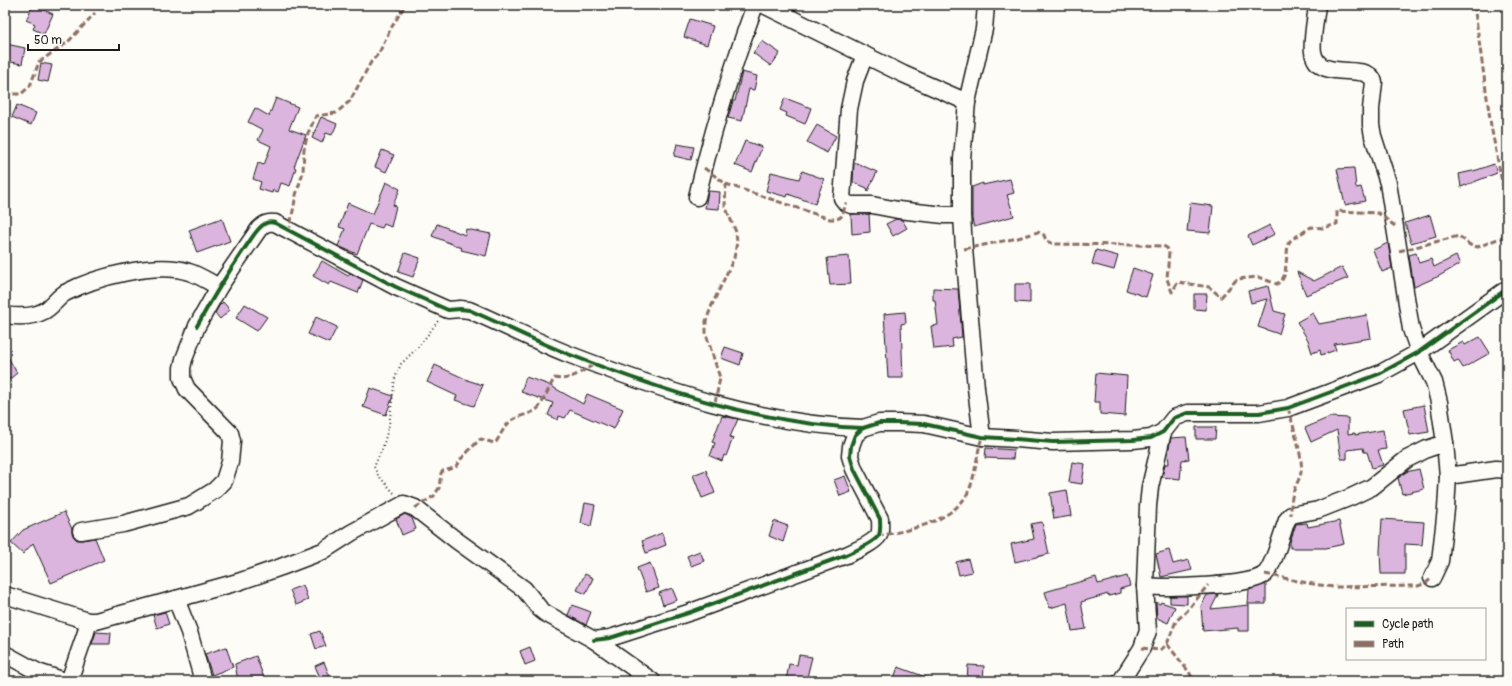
<svg xmlns="http://www.w3.org/2000/svg" width="1512" height="686" font-family="Pangolin,sans-serif">
	<rect width="100%" height="100%" fill="#fdfcf7"/>
	<filter id="ink" filterUnits="userSpaceOnUse"><feTurbulence type="fractalNoise" baseFrequency=".025" numOctaves="2"/><feDisplacementMap in="SourceGraphic" scale="8" xChannelSelector="R" yChannelSelector="G"/><feConvolveMatrix kernelMatrix="1 2 1 2 8 2 1 2 1" color-interpolation-filters="sRGB"/></filter>
	<g filter="url(#ink)">
		<g fill="#dcb5de" stroke="#1c1c1c">
			<polygon points="33,5 53,14 44,34 33,29 35,24 26,20"/>
			<polygon points="690,19 713,26 707,45 684,37"/>
			<polygon points="762,41 780,53 771,66 753,53"/>
			<polygon points="6,44 25,48 22,64 5,61"/>
			<polygon points="41,63 52,65 48,82 38,80"/>
			<polygon points="742,72 757,76 754,90 749,89 742,121 728,118 733,101 735,101"/>
			<polygon points="276,98 298,107 289,129 306,135 294,167 296,168 290,186 281,183 278,192 273,190 272,193 259,189 261,182 253,179 258,163 264,165 271,146 258,140 263,130 248,122 255,108 269,116"/>
			<polygon points="785,98 811,108 805,124 786,116 787,113 780,110"/>
			<polygon points="17,105 36,113 31,125 12,117"/>
			<polygon points="321,117 337,124 332,135 326,133 322,143 312,138"/>
			<polygon points="817,125 836,136 827,153 807,142"/>
			<polygon points="745,141 762,147 752,172 735,165"/>
			<polygon points="677,144 694,147 691,160 674,156"/>
			<polygon points="382,150 394,155 386,172 375,167"/>
			<polygon points="854,162 877,172 868,191 867,188 853,182"/>
			<polygon points="1494,164 1497,173 1461,187 1459,174 1477,170"/>
			<polygon points="1354,168 1356,188 1361,187 1365,201 1345,205 1337,169"/>
			<polygon points="802,171 824,179 815,204 788,194 787,197 766,191 771,172 799,179"/>
			<polygon points="1010,179 1014,193 1007,195 1014,216 974,227 972,219 972,187 983,183 983,185"/>
			<polygon points="386,182 400,189 393,205 396,206 391,227 384,224 382,228 369,224 357,254 338,246 345,229 339,227 348,203 373,214"/>
			<polygon points="708,191 720,192 719,209 705,208"/>
			<polygon points="1190,203 1213,206 1210,233 1187,231"/>
			<polygon points="851,214 869,214 870,232 852,234"/>
			<polygon points="1430,215 1436,236 1411,243 1405,223"/>
			<polygon points="222,218 230,241 197,253 189,230"/>
			<polygon points="896,219 902,220 907,228 893,236 886,224"/>
			<polygon points="437,224 465,235 466,229 491,234 486,256 461,250 462,248 432,236"/>
			<polygon points="1270,225 1275,234 1252,245 1248,236"/>
			<polygon points="1388,243 1392,268 1382,272 1373,250"/>
			<polygon points="1096,250 1118,256 1114,270 1092,264"/>
			<polygon points="405,253 420,258 413,277 398,272"/>
			<polygon points="1416,253 1419,263 1431,259 1434,267 1456,256 1460,264 1439,276 1414,287 1409,255"/>
			<polygon points="849,256 851,284 830,285 827,258"/>
			<polygon points="322,261 348,276 350,273 363,280 358,293 331,282 329,285 313,276"/>
			<polygon points="1342,267 1348,278 1306,295 1297,272 1314,281"/>
			<polygon points="1133,268 1153,275 1146,297 1126,290"/>
			<polygon points="1015,284 1030,284 1030,303 1015,302"/>
			<polygon points="1268,286 1274,311 1285,314 1279,334 1258,327 1267,299 1251,303 1248,291"/>
			<polygon points="933,288 958,289 962,337 952,339 953,347 934,349 931,326 938,325 935,300 933,300"/>
			<polygon points="1194,294 1207,294 1206,310 1194,309"/>
			<polygon points="223,302 230,310 220,319 215,313 219,306"/>
			<polygon points="245,304 267,317 257,331 236,318"/>
			<polygon points="905,312 906,323 901,324 903,378 888,378 884,314"/>
			<polygon points="1313,313 1319,324 1367,315 1371,338 1334,344 1336,350 1321,355 1320,350 1312,353 1308,340 1297,322"/>
			<polygon points="316,317 337,327 329,343 308,334"/>
			<polygon points="1480,337 1490,353 1463,368 1458,360 1454,362 1448,350 1463,342 1465,345"/>
			<polygon points="725,347 743,353 740,365 721,358"/>
			<polygon points="5,352 17,373 5,383"/>
			<polygon points="435,365 470,381 483,385 474,406 455,400 457,396 427,382"/>
			<polygon points="1096,373 1127,376 1125,416 1100,414 1100,402 1094,402"/>
			<polygon points="526,377 547,384 583,404 587,394 623,409 614,429 570,410 565,418 559,416 558,420 548,415 553,403 521,392"/>
			<polygon points="370,388 393,396 386,415 363,407"/>
			<polygon points="1424,405 1429,432 1410,435 1404,409"/>
			<polygon points="722,416 738,419 730,437 733,438 726,456 724,455 722,461 710,456 715,443 712,442"/>
			<polygon points="1330,417 1348,418 1348,434 1355,433 1355,435 1383,430 1386,449 1378,450 1383,465 1372,468 1367,452 1364,452 1363,448 1347,450 1347,459 1341,459 1337,430 1311,442 1305,428"/>
			<polygon points="1196,427 1216,427 1215,439 1196,439"/>
			<polygon points="1186,437 1189,459 1182,460 1180,479 1162,477 1165,464 1169,464 1168,452 1171,438"/>
			<polygon points="986,448 1014,450 1013,459 985,458"/>
			<polygon points="1072,462 1085,464 1082,484 1069,482"/>
			<polygon points="1419,469 1424,489 1402,494 1398,478 1406,472"/>
			<polygon points="706,470 715,493 702,498 693,475"/>
			<polygon points="845,476 851,492 840,496 834,480"/>
			<polygon points="1067,490 1071,516 1054,519 1050,493"/>
			<polygon points="585,503 595,505 591,526 581,523"/>
			<polygon points="64,512 72,529 72,533 74,537 77,540 82,540 95,538 104,560 51,583 33,543 23,554 11,543 23,530"/>
			<polygon points="405,514 412,518 416,529 402,535 396,519"/>
			<polygon points="1382,519 1424,522 1422,545 1405,544 1405,574 1381,574 1380,551"/>
			<polygon points="774,521 788,526 783,542 769,536"/>
			<polygon points="1339,521 1344,544 1326,548 1290,548 1290,542 1296,524 1307,523 1308,527"/>
			<polygon points="1042,522 1049,554 1015,562 1011,544 1034,539 1031,524"/>
			<polygon points="662,533 666,545 646,553 642,541"/>
			<polygon points="1169,550 1173,564 1189,560 1192,570 1161,577 1156,554"/>
			<polygon points="700,551 704,561 691,566 687,556"/>
			<polygon points="968,559 972,572 959,575 956,562"/>
			<polygon points="650,563 659,588 646,592 637,568"/>
			<polygon points="585,574 593,578 586,594 577,590"/>
			<polygon points="1127,576 1130,586 1120,589 1120,593 1109,596 1108,594 1081,602 1086,629 1072,631 1067,603 1050,608 1045,592 1096,577 1098,584"/>
			<polygon points="1265,584 1266,585 1266,604 1248,604 1249,590"/>
			<polygon points="303,585 308,600 296,605 290,590"/>
			<polygon points="672,588 677,600 663,605 659,593"/>
			<polygon points="1217,594 1218,595 1211,609 1249,605 1249,631 1238,631 1238,628 1203,631 1201,606 1207,595"/>
			<polygon points="1170,596 1187,596 1187,604 1170,603"/>
			<polygon points="1156,602 1160,604 1161,602 1175,607 1168,623 1157,618"/>
			<polygon points="572,605 591,612 586,625 568,615"/>
			<polygon points="165,612 169,624 157,628 153,615"/>
			<polygon points="320,631 326,646 316,649 311,634"/>
			<polygon points="96,632 111,633 110,644 92,644"/>
			<polygon points="226,647 233,667 212,675 205,654"/>
			<polygon points="530,647 535,661 525,665 520,651"/>
			<polygon points="799,655 812,657 806,681 786,681 789,664 797,665"/>
			<polygon points="256,656 265,681 238,681 235,664"/>
			<polygon points="324,662 330,677 321,680 315,666"/>
			<polygon points="968,665 984,666 983,681 967,681"/>
			<polygon points="898,667 934,680 934,681 893,681"/>
		</g>
		<g fill="none" stroke-linecap="round" stroke-linejoin="round">
			<g stroke="#1c1c1c" stroke-width="19">
				<g id="minor">
					<polyline points="764,5 903,74 967,102"/>
					<path d="M1317,5c-1,12 -6,36 -4,47 5,32 55,8 61,30l-3,27v16l2,11 15,47 23,146 8,23 15,30 5,20 6,41 3,33 -2,33 -6,52 -8,17"/>
					<polyline points="865,55 855,81 849,109 842,198 846,203 851,205 872,205 898,210 944,215 962,215"/>
					<path d="M697,197c15,-65 35,-129 58,-192"/>
					<path d="M5,315c12,2 28,2 39,-4 8,-4 13,-13 21,-18 30,-16 91,-32 124,-21 10,3 20,10 30,15"/>
					<polyline points="982,437 976,388 964,249 962,215 962,159 967,102 984,29 986,5"/>
					<polyline points="1448,476 1496,469 1507,470"/>
					<path d="M81,531l42,-7 66,-18 26,-16 9,-9 6,-19 2,-21 -2,-8 -43,-44 -5,-11v-10l2,-9 13,-33 22,-39 40,-58c5,-5 8,-7 16,-6l121,64 52,23 12,-1 9,1c33,14 66,31 99,44 93,36 195,71 295,74"/>
					<path d="M1145,586c21,2 105,1 120,-12 9,-9 17,-41 22,-54l4,-5 27,-5 33,-13 21,-10 35,-28 20,-10 18,-6"/>
					<polyline points="5,595 88,621 96,621 238,582 281,567 323,551 351,533 404,504 415,508 456,540 524,589 540,609 545,613 594,640 652,681"/>
					<polyline points="176,599 189,632 203,681"/>
					<path d="M594,640l16,-2 81,-26 155,-57c9,-4 28,-12 33,-20 2,-5 1,-11 1,-16l-26,-50 -4,-13 1,-10 4,-11 8,-7 16,-5h19l26,1 58,13 34,2 37,3 80,-2 18,-2 12,-6 11,-14 13,-5h72l29,-5 91,-34 40,-22 88,-63"/>
					<polyline points="5,654 38,672 65,681"/>
					<polyline points="69,681 86,632 88,621"/>
					<polyline points="1121,681 1142,648 1148,631 1145,586 1148,506 1150,487 1163,432"/>
				</g>
			</g>
			<polyline stroke="#1c1c1c" stroke-width="2" stroke-dasharray="1 3" stroke-linecap="butt" points="394,493 378,475 374,467 383,447 389,425 395,378 401,364 420,345 438,321"/>
			<use href="#minor" stroke="#fdfcf7" stroke-width="16"/>
			<g stroke="#8d6e63" stroke-width="3" stroke-dasharray="6 3" stroke-linecap="butt">
				<polyline points="1474,5 1491,126 1502,182 1507,196"/>
				<polyline points="5,91 13,94 21,94 30,86 39,62 68,42 95,13"/>
				<path d="M704,168l22,16 104,35c14,1 12,-4 16,-16"/>
				<polyline points="289,232 296,195 303,172 304,149 308,133 316,116 336,113 350,101 371,62 379,53 390,30 405,5"/>
				<polyline points="964,249 1018,238 1038,232 1044,235 1046,241 1054,244 1135,245 1163,246 1167,248 1169,252 1167,279 1172,292 1178,282 1209,287 1221,297 1237,279 1258,277 1277,284 1282,280 1285,274 1288,244 1291,240 1311,227 1323,228 1337,224 1337,211 1378,213 1395,226"/>
				<polyline points="1399,251 1459,236 1470,245 1478,247 1507,235"/>
				<polyline points="715,403 720,378 706,334 706,321 712,305 734,258 737,242 736,232 725,206 726,184"/>
				<path d="M1288,408c4,14 16,52 13,64 -1,7 -5,12 -7,18 -3,8 -3,16 -3,25"/>
				<path d="M415,508l19,-12 5,-8 2,-15 2,-2 11,-3 3,-2 4,-7 18,-19 2,-1 13,4 2,-1c6,-9 9,-19 20,-24 6,-3 14,-4 20,-8 8,-6 12,-23 19,-32 14,4 27,-7 40,-14"/>
				<path d="M878,536c33,-6 82,-15 93,-51 5,-15 6,-32 11,-48"/>
				<polyline points="1265,574 1307,583 1333,587 1418,586 1426,583 1432,578"/>
				<polyline points="1167,644 1189,672 1194,681"/>
				<polyline points="1142,648 1159,650 1163,648 1167,644 1176,621 1187,611 1208,585"/>
			</g>
			<g stroke="#fdfcf7" stroke-width="6">
				<g id="cycleway">
					<path d="M197,326c16,-29 33,-57 52,-84 5,-7 9,-15 17,-19 3,-1 5,-1 9,0l121,64 52,23 12,-1 9,1c33,14 66,31 99,44 93,36 195,71 295,74"/>
					<path d="M594,640l16,-2 81,-26 155,-57c9,-4 28,-12 33,-20 2,-5 1,-11 1,-16l-26,-50 -4,-13 1,-10 4,-11 8,-7 16,-5h19l26,1 58,13 34,2 37,3 80,-2 18,-2 12,-6 11,-14 13,-5h72l29,-5 91,-34 40,-22 88,-63"/>
				</g>
			</g>
			<use href="#cycleway" stroke="#1b5e20" stroke-width="4"/>
		</g>
	</g>
	<rect width="1512" height="686" fill="none" stroke="#fdfcf7" stroke-width="20"/>
	<rect x="10" y="10" width="1492" height="666" fill="none" stroke="#1c1c1c" stroke-width="1.5" filter="url(#ink)"/>
	<rect x="1346" y="608" width="140" height="52" fill="#fdfcf7" stroke="#a3a29f"/>
	<rect x="1354" y="621" width="20" height="6" fill="#1b5e20" stroke="#a3a29f"/>
	<text x="1382" y="628" font-size="12" fill="#1c1c1c">Cycle path</text>
	<rect x="1354" y="641" width="20" height="6" fill="#8d6e63" stroke="#a3a29f"/>
	<text x="1382" y="648" font-size="12" fill="#1c1c1c">Path</text>
	<path d="M28 44v6h91v-6" fill="none" stroke="#1c1c1c" stroke-width="2"/>
	<text x="34" y="44" font-size="12" fill="#1c1c1c" stroke="#fdfcf7" stroke-width="3" paint-order="stroke">50 m</text>
</svg>
